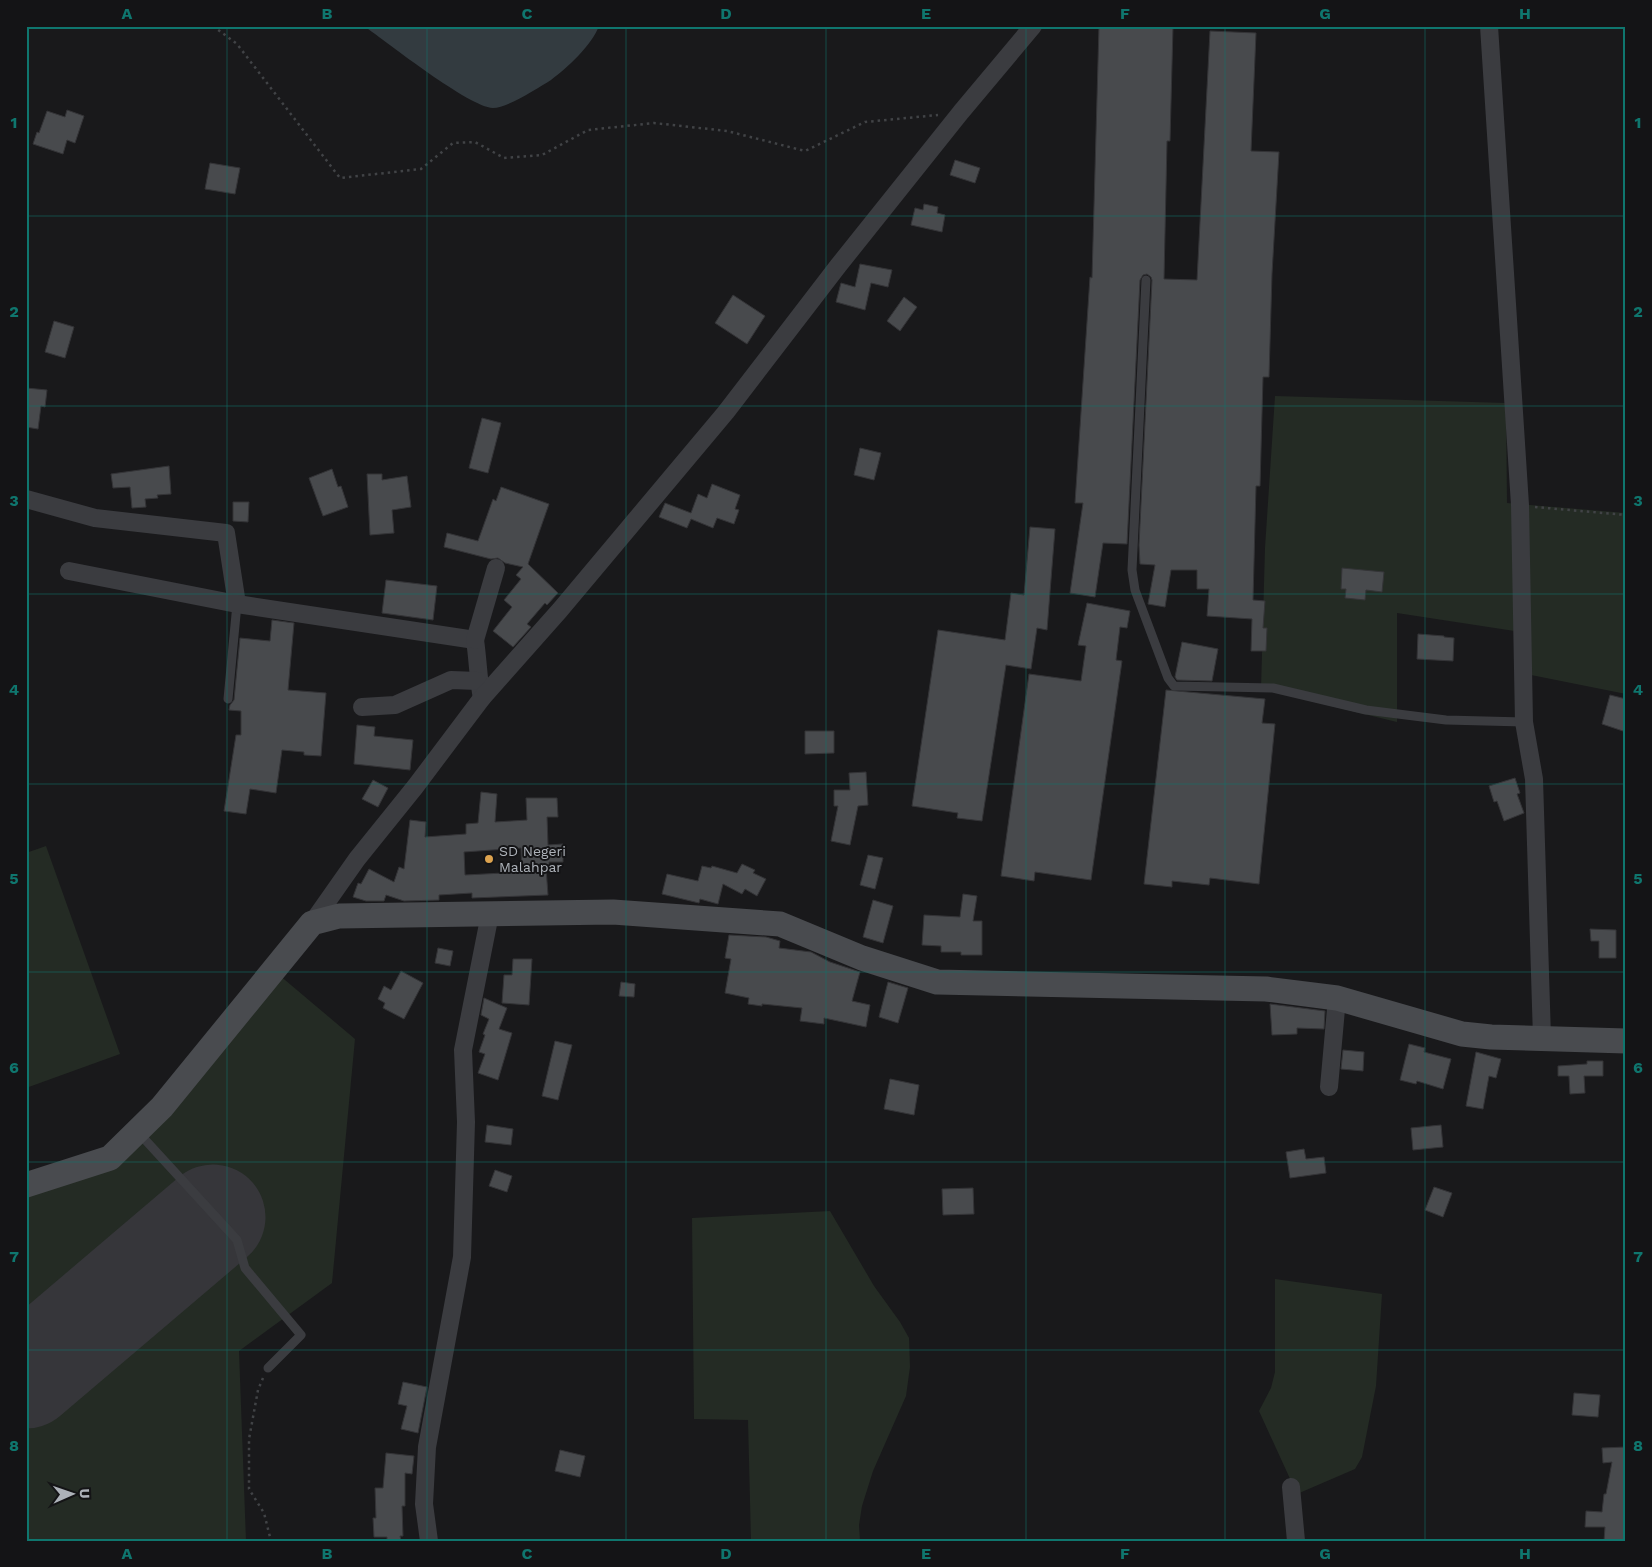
<svg xmlns="http://www.w3.org/2000/svg" width="1652" height="1567" font-family="'Work Sans',sans-serif">
	<rect width="100%" height="100%" fill="#19191b"/>
	<g fill="#242b24">
		<polygon points="1275,396 1506,403 1507,503 1626,513 1626,694 1526,674 1521,632 1397,613 1397,722 1261,689 1265,548"/>
		<polygon points="46,846 120,1054 26,1088 26,853"/>
		<polygon points="272,969 355,1039 332,1283 239,1351 246,1541 26,1541 26,1399 151,1292 175,1300 237,1246 185,1184 122,1238 125,1262 26,1347 26,1183 124,1148"/>
		<polygon points="830,1211 874,1286 900,1322 909,1338 910,1367 906,1396 873,1471 862,1506 859,1525 860,1541 751,1541 748,1420 694,1419 692,1218"/>
		<polygon points="1275,1279 1382,1294 1376,1386 1362,1457 1355,1469 1297,1494 1259,1411 1271,1388 1275,1372"/>
	</g>
	<path fill="#333b40" d="M364,26h235c-7,19 -32,42 -48,54 -13,8 -44,28 -58,28 -24,-1 -105,-65 -129,-82z"/>
	<g fill="none" stroke-linecap="round" stroke-linejoin="round">
		<polyline stroke="#36363a" stroke-width="105" points="26,1376 213,1217"/>
	</g>
	<g fill="#484a4d" stroke="#343437" fill-rule="evenodd">
		<polygon points="1099,26 1173,26 1170,141 1167,141 1164,279 1197,280 1210,31 1256,33 1251,151 1279,152 1272,274 1269,377 1263,377 1260,486 1256,486 1253,600 1265,601 1263,628 1267,628 1266,651 1251,651 1252,619 1207,616 1209,589 1197,589 1197,570 1171,570 1165,607 1148,604 1155,565 1140,564 1139,545 1152,280 1151,277 1147,274 1143,275 1140,280 1127,544 1103,543 1095,597 1070,593 1083,503 1075,503 1090,277 1092,278"/>
		<polygon points="67,110 84,116 75,143 67,140 63,154 33,144 37,132 39,133 47,111 65,117"/>
		<polygon points="955,160 980,168 975,183 950,175"/>
		<polygon points="210,163 240,168 235,194 205,189"/>
		<polygon points="924,204 938,207 937,213 945,215 942,232 911,225 915,208 923,210"/>
		<polygon points="860,264 892,270 888,287 871,283 865,310 836,302 841,283 855,287"/>
		<polygon points="733,295 765,316 747,344 715,323"/>
		<polygon points="904,297 917,307 900,331 887,321"/>
		<polygon points="54,321 74,327 65,358 45,352"/>
		<polygon points="26,388 47,390 45,407 41,406 38,429 26,427"/>
		<polygon points="482,418 501,423 488,473 469,468"/>
		<polygon points="860,448 881,453 874,480 854,475"/>
		<polygon points="169,466 171,494 157,495 158,498 145,499 146,507 132,508 130,487 113,488 111,474"/>
		<polygon points="332,469 338,487 341,486 348,507 323,516 309,478"/>
		<polygon points="367,474 382,474 382,480 407,476 411,507 392,510 394,533 370,535"/>
		<polygon points="712,484 740,495 735,509 739,510 734,524 717,518 713,528 691,519 687,528 659,517 665,503 691,513 698,494 707,498"/>
		<polygon points="501,487 549,504 528,564 558,593 547,605 545,603 527,624 531,627 513,647 493,631 512,607 504,600 521,579 516,575 523,567 505,563 498,558 491,559 444,547 447,533 478,541 493,499 496,501"/>
		<polygon points="233,502 249,502 248,522 233,521"/>
		<polygon points="1030,527 1055,529 1047,630 1037,628 1031,669 1006,665 982,821 957,818 958,813 912,806 938,630 1005,640 1011,593 1024,595"/>
		<polygon points="1342,568 1384,572 1382,592 1366,590 1365,600 1345,598 1346,589 1341,589"/>
		<polygon points="386,580 437,586 433,620 382,613"/>
		<polygon points="1087,603 1130,611 1127,628 1120,627 1116,660 1122,661 1091,880 1035,872 1034,881 1001,876 1029,674 1081,681 1086,646 1078,645"/>
		<polygon points="272,620 294,623 288,690 326,693 321,756 304,755 304,752 282,750 276,793 250,789 246,814 224,811 236,735 241,735 241,711 229,710 230,705 234,700 240,638 270,641"/>
		<polygon points="1418,634 1444,636 1444,637 1454,638 1453,661 1417,659"/>
		<polygon points="1182,642 1218,649 1212,681 1177,680 1175,677"/>
		<polygon points="1166,690 1265,699 1262,723 1275,724 1259,884 1210,878 1209,885 1172,881 1172,887 1144,884"/>
		<polygon points="1610,695 1626,699 1626,732 1602,724"/>
		<polygon points="357,725 375,727 374,736 413,740 410,770 354,764"/>
		<polygon points="805,731 834,731 834,753 805,754"/>
		<polygon points="866,772 868,805 858,806 850,845 831,841 838,806 834,806 834,790 850,790 849,773"/>
		<polygon points="1515,778 1520,793 1517,794 1524,813 1504,821 1497,801 1494,802 1489,786"/>
		<polygon points="373,780 388,788 378,807 362,799"/>
		<path d="M481,792l16,2 -2,28 32,-2 -1,-22h31l1,19h-11l1,28 15,-1v18h-14v6h-3l2,27 -76,3v-5l-33,2v5l-35,1 -18,-6 -2,6h-18l-13,-4 5,-14 3,1 8,-15 25,13 5,-15 5,2 6,-49 16,2 -1,15 41,-3v-10l12,-1zM521,848l1,24 -57,3 -1,-23z"/>
		<polygon points="868,855 883,858 875,889 860,885"/>
		<polygon points="742,864 755,870 753,873 766,879 757,896 745,889 742,894 723,884 718,904 700,899 699,903 662,894 667,874 698,881 702,866 711,868 712,866 737,873"/>
		<polygon points="963,894 977,896 973,921 982,921 982,955 961,955 961,952 941,952 941,946 922,945 924,915 960,917"/>
		<polygon points="873,900 893,906 883,943 863,937"/>
		<polygon points="1590,929 1616,930 1616,958 1599,958 1599,941 1591,941"/>
		<polygon points="729,935 766,937 780,941 779,948 811,952 830,962 860,972 852,1001 870,1005 866,1027 824,1018 824,1024 800,1021 802,1008 762,1004 762,1006 748,1004 749,998 725,993 731,959 725,958"/>
		<polygon points="438,948 453,951 450,966 435,963"/>
		<polygon points="513,959 532,959 529,1005 502,1003 504,975 512,975"/>
		<polygon points="401,971 423,983 404,1019 383,1008 385,1003 378,999 384,986 391,990"/>
		<polygon points="621,982 635,984 634,997 619,996"/>
		<polygon points="888,982 908,988 898,1023 879,1017"/>
		<polygon points="484,998 507,1008 499,1029 512,1033 498,1080 478,1073 485,1054 479,1052 485,1035 483,1034 489,1019 481,1015"/>
		<polygon points="1270,1004 1325,1011 1324,1029 1297,1028 1297,1034 1272,1035"/>
		<polygon points="555,1041 572,1045 558,1100 542,1096"/>
		<polygon points="1409,1044 1425,1048 1424,1052 1451,1059 1443,1089 1417,1081 1416,1084 1400,1080"/>
		<polygon points="1343,1050 1364,1052 1363,1071 1341,1069"/>
		<polygon points="1476,1052 1501,1059 1496,1078 1489,1076 1483,1109 1466,1106"/>
		<polygon points="1587,1061 1603,1061 1603,1076 1584,1076 1585,1093 1570,1094 1569,1076 1558,1076 1558,1066 1587,1064"/>
		<polygon points="890,1079 919,1085 914,1115 884,1109"/>
		<polygon points="487,1125 513,1129 511,1145 485,1142"/>
		<polygon points="1441,1125 1443,1147 1413,1150 1411,1128"/>
		<polygon points="1304,1149 1306,1159 1324,1157 1326,1173 1290,1178 1286,1152"/>
		<polygon points="495,1170 512,1176 507,1192 489,1186"/>
		<polygon points="1434,1187 1452,1193 1443,1217 1425,1210"/>
		<polygon points="973,1188 974,1214 943,1215 942,1189"/>
		<polygon points="403,1382 427,1387 418,1433 401,1429 407,1406 398,1404"/>
		<polygon points="1574,1393 1600,1395 1598,1417 1572,1415"/>
		<polygon points="1626,1447 1624,1541 1604,1541 1605,1527 1585,1527 1586,1511 1602,1512 1604,1494 1606,1494 1612,1462 1603,1463 1602,1448"/>
		<polygon points="560,1450 585,1456 580,1477 555,1471"/>
		<polygon points="386,1453 414,1456 412,1474 405,1473 405,1506 402,1506 403,1536 400,1536 401,1541 387,1541 387,1537 374,1537 373,1518 376,1518 375,1488 383,1488"/>
	</g>
	<g fill="none" stroke-linecap="round" stroke-linejoin="round">
		<g stroke="#414346" stroke-width="2.5" stroke-dasharray="2.5 4" stroke-linecap="butt">
			<polyline points="213,26 237,44 340,178 421,169 453,143 475,142 504,158 542,155 588,130 654,123 727,131 805,151 865,122 938,115"/>
			<polyline points="1535,507 1626,515"/>
			<polyline points="263,1378 258,1390 249,1439 249,1489 264,1513 271,1541"/>
		</g>
		<g stroke="#3b3c40" stroke-width="9">
			<polyline points="1146,280 1132,570 1135,590 1168,678 1174,686 1273,688 1366,710 1446,720 1524,722"/>
			<polyline points="228,699 237,604"/>
			<polyline points="138,1132 237,1240 245,1268 301,1335 268,1368"/>
		</g>
		<g stroke="#3b3c40" stroke-width="18">
			<polyline points="1489,26 1520,505 1524,722 1534,779 1542,1038"/>
			<polyline points="26,499 95,518 226,533 237,604"/>
			<path d="M69,571l168,33 238,36c3,20 3,39 7,58"/>
			<polyline points="475,640 496,568"/>
			<polyline points="362,707 395,705 451,680 478,681"/>
			<polyline points="312,923 357,859 415,787 482,698 560,610 726,412 838,266 961,112 1033,26"/>
			<polyline points="1329,1087 1337,998"/>
			<polyline points="1291,1487 1296,1541"/>
			<polyline points="429,1541 424,1504 427,1447 462,1257 466,1122 463,1050 490,914"/>
		</g>
		<polyline stroke="#494b4f" stroke-width="25" points="26,1185 110,1158 162,1107 312,923 339,916 613,912 780,924 862,958 937,982 1266,989 1337,998 1462,1034 1491,1037 1626,1041"/>
	</g>
	<path fill="none" stroke="#0f766e" stroke-width="1" stroke-opacity="0.55" d="M227,26v1515M427,26v1515M626,26v1515M826,26v1515M1026,26v1515M1225,26v1515M1425,26v1515M26,216h1600M26,406h1600M26,594h1600M26,784h1600M26,972h1600M26,1162h1600M26,1350h1600"/>
	<circle fill="#dda34f" stroke="#141416" stroke-width="2" cx="489" cy="859" r="5"/>
	<g text-anchor="middle" stroke-width="4" stroke-linejoin="round" paint-order="stroke">
		<g font-size="14" fill="#adb2b9" stroke="#141416" text-anchor="start">
			<text x="499" y="856">SD Negeri<tspan x="499" dy="16">Malahpar</tspan></text>
		</g>
	</g>
	<rect width="1652" height="1567" fill="none" stroke="#141416" stroke-width="55"/>
	<g transform="translate(72 1494) rotate(88)" stroke="#141416" stroke-width="4" paint-order="stroke">
	<path d="M0-4L9 19L0 12L-9 19Z" fill="#adb2b9"/>
	<text y="-8" font-size="14" font-weight="bold" text-anchor="middle" fill="#adb2b9">U</text>
	</g>
	<rect x="28" y="28" width="1596" height="1512" fill="none" stroke="#0f766e" stroke-width="2"/>
	<g font-size="16" text-anchor="middle" font-weight="bold" fill="#0f766e">
		<text x="127" y="19">A</text>
		<text x="327" y="19">B</text>
		<text x="527" y="19">C</text>
		<text x="726" y="19">D</text>
		<text x="926" y="19">E</text>
		<text x="1125" y="19">F</text>
		<text x="1325" y="19">G</text>
		<text x="1525" y="19">H</text>
		<text x="14" y="128">1</text>
		<text x="1638" y="128">1</text>
		<text x="14" y="317">2</text>
		<text x="1638" y="317">2</text>
		<text x="14" y="506">3</text>
		<text x="1638" y="506">3</text>
		<text x="14" y="695">4</text>
		<text x="1638" y="695">4</text>
		<text x="14" y="884">5</text>
		<text x="1638" y="884">5</text>
		<text x="14" y="1073">6</text>
		<text x="1638" y="1073">6</text>
		<text x="14" y="1262">7</text>
		<text x="1638" y="1262">7</text>
		<text x="14" y="1451">8</text>
		<text x="1638" y="1451">8</text>
		<text x="127" y="1559">A</text>
		<text x="327" y="1559">B</text>
		<text x="527" y="1559">C</text>
		<text x="726" y="1559">D</text>
		<text x="926" y="1559">E</text>
		<text x="1125" y="1559">F</text>
		<text x="1325" y="1559">G</text>
		<text x="1525" y="1559">H</text>
	</g>
</svg>
